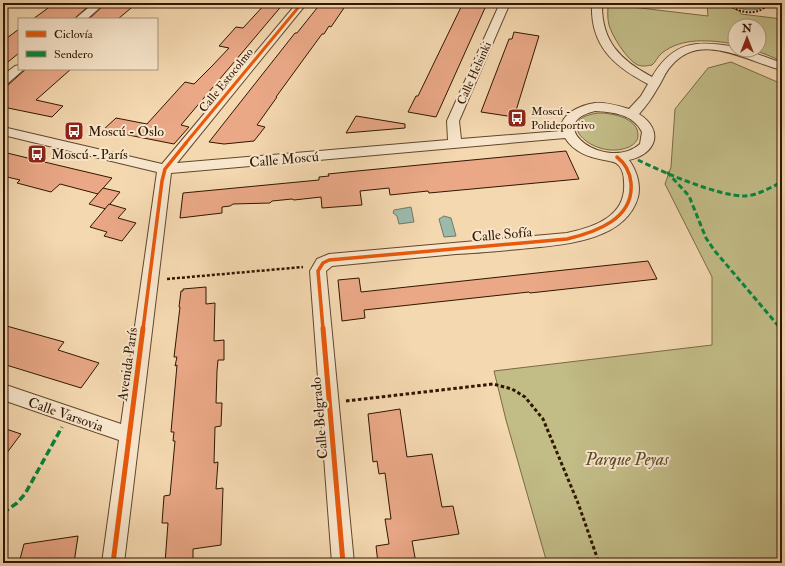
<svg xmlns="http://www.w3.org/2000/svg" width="785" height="566" font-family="'IM FELL Double Pica',serif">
	<rect width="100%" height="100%" fill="#f4d8b0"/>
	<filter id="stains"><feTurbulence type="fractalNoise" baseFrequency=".005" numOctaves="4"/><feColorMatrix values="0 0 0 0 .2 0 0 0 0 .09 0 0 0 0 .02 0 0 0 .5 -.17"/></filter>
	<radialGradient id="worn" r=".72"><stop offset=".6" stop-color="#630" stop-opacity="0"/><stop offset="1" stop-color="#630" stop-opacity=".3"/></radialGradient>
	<g fill="#c2bc87" stroke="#796a44">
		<path d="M608,3h24v4l76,9 -1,-13h18l7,5 8,3 1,3 41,5v42l-27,-11h4v-24h-24v18c-25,-4 -53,-7 -73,9 -5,4 -6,9 -10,12 -6,1 -11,2 -16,-1 -10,-6 -24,-28 -27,-39 -2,-7 -1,-15 -1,-22z"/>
		<polygon points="731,62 782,84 782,563 547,563 506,420 494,371 712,345 712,277 665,184 671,167 675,109 708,68"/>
		<path d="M599,113c13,0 40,5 39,23 0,5 -5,9 -9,11 -35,15 -80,-29 -30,-34z"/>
	</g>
	<g fill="#9cbaac" stroke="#717967">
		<path d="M730,3h29l2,1 -2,5c-11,2 -19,1 -29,-6z"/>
		<polygon points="411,207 414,222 399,224 397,216 393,213 394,210"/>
		<polygon points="444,216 451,218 456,236 444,237 439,219"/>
	</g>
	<g fill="#eaa887" stroke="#301700">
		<polygon points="55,3 92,3 74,19 33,19"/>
		<polygon points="106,3 137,3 118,19 89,19"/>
		<polygon points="266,3 284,3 181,125 189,127 174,144 103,130 116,118 147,124 185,82 194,84 212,66 229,48 219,46 236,27 243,28"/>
		<polygon points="321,3 335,3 346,5 331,27 329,26 324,34 322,34 276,97 277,97 257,125 265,127 254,141 224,144 209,142 295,33 297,33"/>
		<polygon points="463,3 485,3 484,8 485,8 436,117 408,112 416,96 418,96"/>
		<polygon points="19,29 19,53 3,66 3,41"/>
		<polygon points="514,32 539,36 514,117 481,112 509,39 512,39"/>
		<polygon points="26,69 71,69 36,100 63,106 52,117 3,107 3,86 8,85"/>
		<polygon points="356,116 405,124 405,128 346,133"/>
		<polygon points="566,151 579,179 429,193 428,191 390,195 389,188 360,191 362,205 322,208 321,197 294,200 292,199 272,201 270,203 233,204 230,206 222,207 222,213 180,218 183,193 319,180 319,177 329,176 328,174 357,171"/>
		<polygon points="3,152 36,160 112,178 98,194 60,184 51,192 17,183 20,180 3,176"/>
		<polygon points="103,188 120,192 106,209 89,204"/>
		<polygon points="109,204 126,209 118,218 136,223 122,241 104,236 107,232 90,227"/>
		<polygon points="648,261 657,279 530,293 529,292 364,310 365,318 342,321 338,280 359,278 361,292"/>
		<polygon points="206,287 206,304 215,303 214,341 224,340 224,360 218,360 217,371 216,403 222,403 221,426 215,427 214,463 218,462 216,489 223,488 221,545 193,549 193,563 165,563 168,523 162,523 164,496 170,495 175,441 173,441 174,432 171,432 177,365 175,366 177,357 174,357 180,307 179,307 181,291 183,291 183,289"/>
		<polygon points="3,325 64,342 58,350 99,363 81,388 3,364"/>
		<polygon points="400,409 407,457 432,454 442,507 453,506 459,534 412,541 416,563 378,563 376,546 389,544 385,519 391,519 385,473 379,474 377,461 373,462 368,414"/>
		<polygon points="3,428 21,434 3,458"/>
		<polygon points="78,536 74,563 19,563 24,544"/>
	</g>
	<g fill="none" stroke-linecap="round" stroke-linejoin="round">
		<g stroke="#61472c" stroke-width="2">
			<g id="street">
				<polygon points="94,3 105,3 87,19 75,19"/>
				<path d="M297,3h10l-130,160 271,-23 -1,-19 53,-118h10l-51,118 2,18 100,-8c-2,-17 20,-26 34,-28 11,-1 24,3 34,6l12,-13 7,-12c-35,-18 -58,-39 -56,-81h10c-1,38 18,57 50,74 21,-36 45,-37 83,-30v3h11l36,13v7c-34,-8 -81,-40 -111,-4 -6,6 -9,16 -14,23 -5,9 -11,17 -18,25 25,16 18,40 -10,46 8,11 12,25 9,37 -13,46 -80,48 -118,52 -22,2 -43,4 -64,5 -42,4 -83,8 -124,12l-6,5 28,292h-22l-22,-292 7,-12 12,-5 238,-21c28,-6 60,-17 57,-51 0,-7 -2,-15 -8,-19 -4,-2 -8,-2 -12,-3 -16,-3 -30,-8 -39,-22l-394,35 -47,390h-22l17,-123 -116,-40v-16l118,40 36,-252 -154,-37v-8l159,37zM595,111c18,1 38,3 47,21l-2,12c-33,29 -100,-20 -45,-33z"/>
				<polygon points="19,65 19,69 24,69 23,70 7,84 3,85 3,75 15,66"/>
			</g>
		</g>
		<path stroke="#301700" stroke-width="2" stroke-dasharray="2 1.5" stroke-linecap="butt" d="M727,3c10,9 25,13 37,5l-2,-5"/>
		<polyline stroke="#301700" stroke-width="2.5" stroke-dasharray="3 2" stroke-linecap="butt" points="167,279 303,267"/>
		<polyline stroke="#301700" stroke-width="3" stroke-dasharray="3.5 2.5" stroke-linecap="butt" points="346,401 493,384 512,389 525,397 543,419 578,503 599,563"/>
		<use href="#street" fill="#f8e6cc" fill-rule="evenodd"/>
		<g stroke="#00873e" stroke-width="3" stroke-dasharray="5.5 3" stroke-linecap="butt">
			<path d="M638,160c24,12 80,36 106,36 13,0 27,-9 38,-14"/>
			<polyline points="667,172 689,196 706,238 714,250 781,329"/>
		</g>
		<g stroke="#00873e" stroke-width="3.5" stroke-dasharray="7 3.5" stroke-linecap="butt">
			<polyline points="780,328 782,330"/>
			<polyline points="3,513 17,503 25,494 62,427"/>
		</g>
		<g stroke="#f8e6cc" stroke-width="5">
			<polyline id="cycleway-far2" points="185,144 302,3"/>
		</g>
		<g stroke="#f8e6cc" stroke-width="6">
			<g id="cycleway-far1">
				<polyline points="143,329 162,181 165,169 186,143"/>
				<path d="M323,329l-5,-58 5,-8 6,-3 238,-21c29,-7 67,-20 64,-56 -1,-11 -5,-19 -14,-26"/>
			</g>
		</g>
		<g stroke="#f8e6cc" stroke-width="8">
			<g id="cycleway">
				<polyline points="323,328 343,563"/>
				<polyline points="113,563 143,328"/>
			</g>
		</g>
		<use href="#cycleway-far2" stroke="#e8590c" stroke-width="3"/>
		<use href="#cycleway-far1" stroke="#e8590c" stroke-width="3.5"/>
		<use href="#cycleway" stroke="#e8590c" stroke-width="5"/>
	</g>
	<defs>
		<g id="bus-square" transform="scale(1)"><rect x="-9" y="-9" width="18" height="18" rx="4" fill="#8f2418" stroke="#f8e6cc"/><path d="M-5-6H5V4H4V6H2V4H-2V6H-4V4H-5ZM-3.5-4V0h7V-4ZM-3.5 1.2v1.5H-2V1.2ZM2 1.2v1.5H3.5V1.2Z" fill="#fff"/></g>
	</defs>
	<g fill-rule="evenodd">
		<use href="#bus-square" x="517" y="118"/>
		<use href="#bus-square" x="74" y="131"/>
		<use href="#bus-square" x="37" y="154"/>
	</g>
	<g text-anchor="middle" stroke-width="4" stroke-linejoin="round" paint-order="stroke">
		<g font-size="12" fill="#301700" stroke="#f8e6cc">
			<text transform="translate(474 73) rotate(-66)" y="4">Calle Helsinki</text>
			<text transform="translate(226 80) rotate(-51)" y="4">Calle Estocolmo</text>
		</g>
		<g font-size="12" fill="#301700" stroke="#f8e6cc" text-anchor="start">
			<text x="531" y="115">Moscú -<tspan x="531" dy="14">Polideportivo</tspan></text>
		</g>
		<g font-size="14" fill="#301700" stroke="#f8e6cc" text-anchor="start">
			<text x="88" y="136">Moscú - Oslo</text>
			<text x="51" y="159">Moscú - París</text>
		</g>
		<g font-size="14" fill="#301700" stroke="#f8e6cc">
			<text transform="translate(284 159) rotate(-5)" y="5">Calle Moscú</text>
			<text transform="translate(502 234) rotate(-5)" y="5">Calle Sofía</text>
			<text transform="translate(127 364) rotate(-82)" y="5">Avenida París</text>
			<text transform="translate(66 414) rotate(19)" y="5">Calle Varsovia</text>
			<text transform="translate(319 418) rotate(-95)" y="5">Calle Belgrado</text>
		</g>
		<g font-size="17" font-style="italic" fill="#5c4928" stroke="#f8e6cc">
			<text x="627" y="465">Parque Peyas</text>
		</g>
	</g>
	<rect width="785" height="566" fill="none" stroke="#f4d8b0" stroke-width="16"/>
	<rect x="4" y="4" width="777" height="558" fill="none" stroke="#301700" stroke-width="2"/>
	<rect x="8" y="8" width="769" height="550" fill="none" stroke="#301700"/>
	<rect x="18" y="18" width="140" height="52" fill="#f8e6cc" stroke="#a8937a"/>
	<rect x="26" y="31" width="20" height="6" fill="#e8590c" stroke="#a8937a"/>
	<text x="54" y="38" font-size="12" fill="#301700">Ciclovía</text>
	<rect x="26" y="51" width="20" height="6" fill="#00873e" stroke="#a8937a"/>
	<text x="54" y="58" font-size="12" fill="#301700">Sendero</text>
	<g transform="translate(747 38)"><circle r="19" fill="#f8e6cc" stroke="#a8937a"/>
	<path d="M0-3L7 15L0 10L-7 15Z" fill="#8f2418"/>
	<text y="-6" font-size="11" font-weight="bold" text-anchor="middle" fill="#301700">N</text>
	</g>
	<rect width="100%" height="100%" filter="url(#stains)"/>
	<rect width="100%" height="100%" fill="url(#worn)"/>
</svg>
